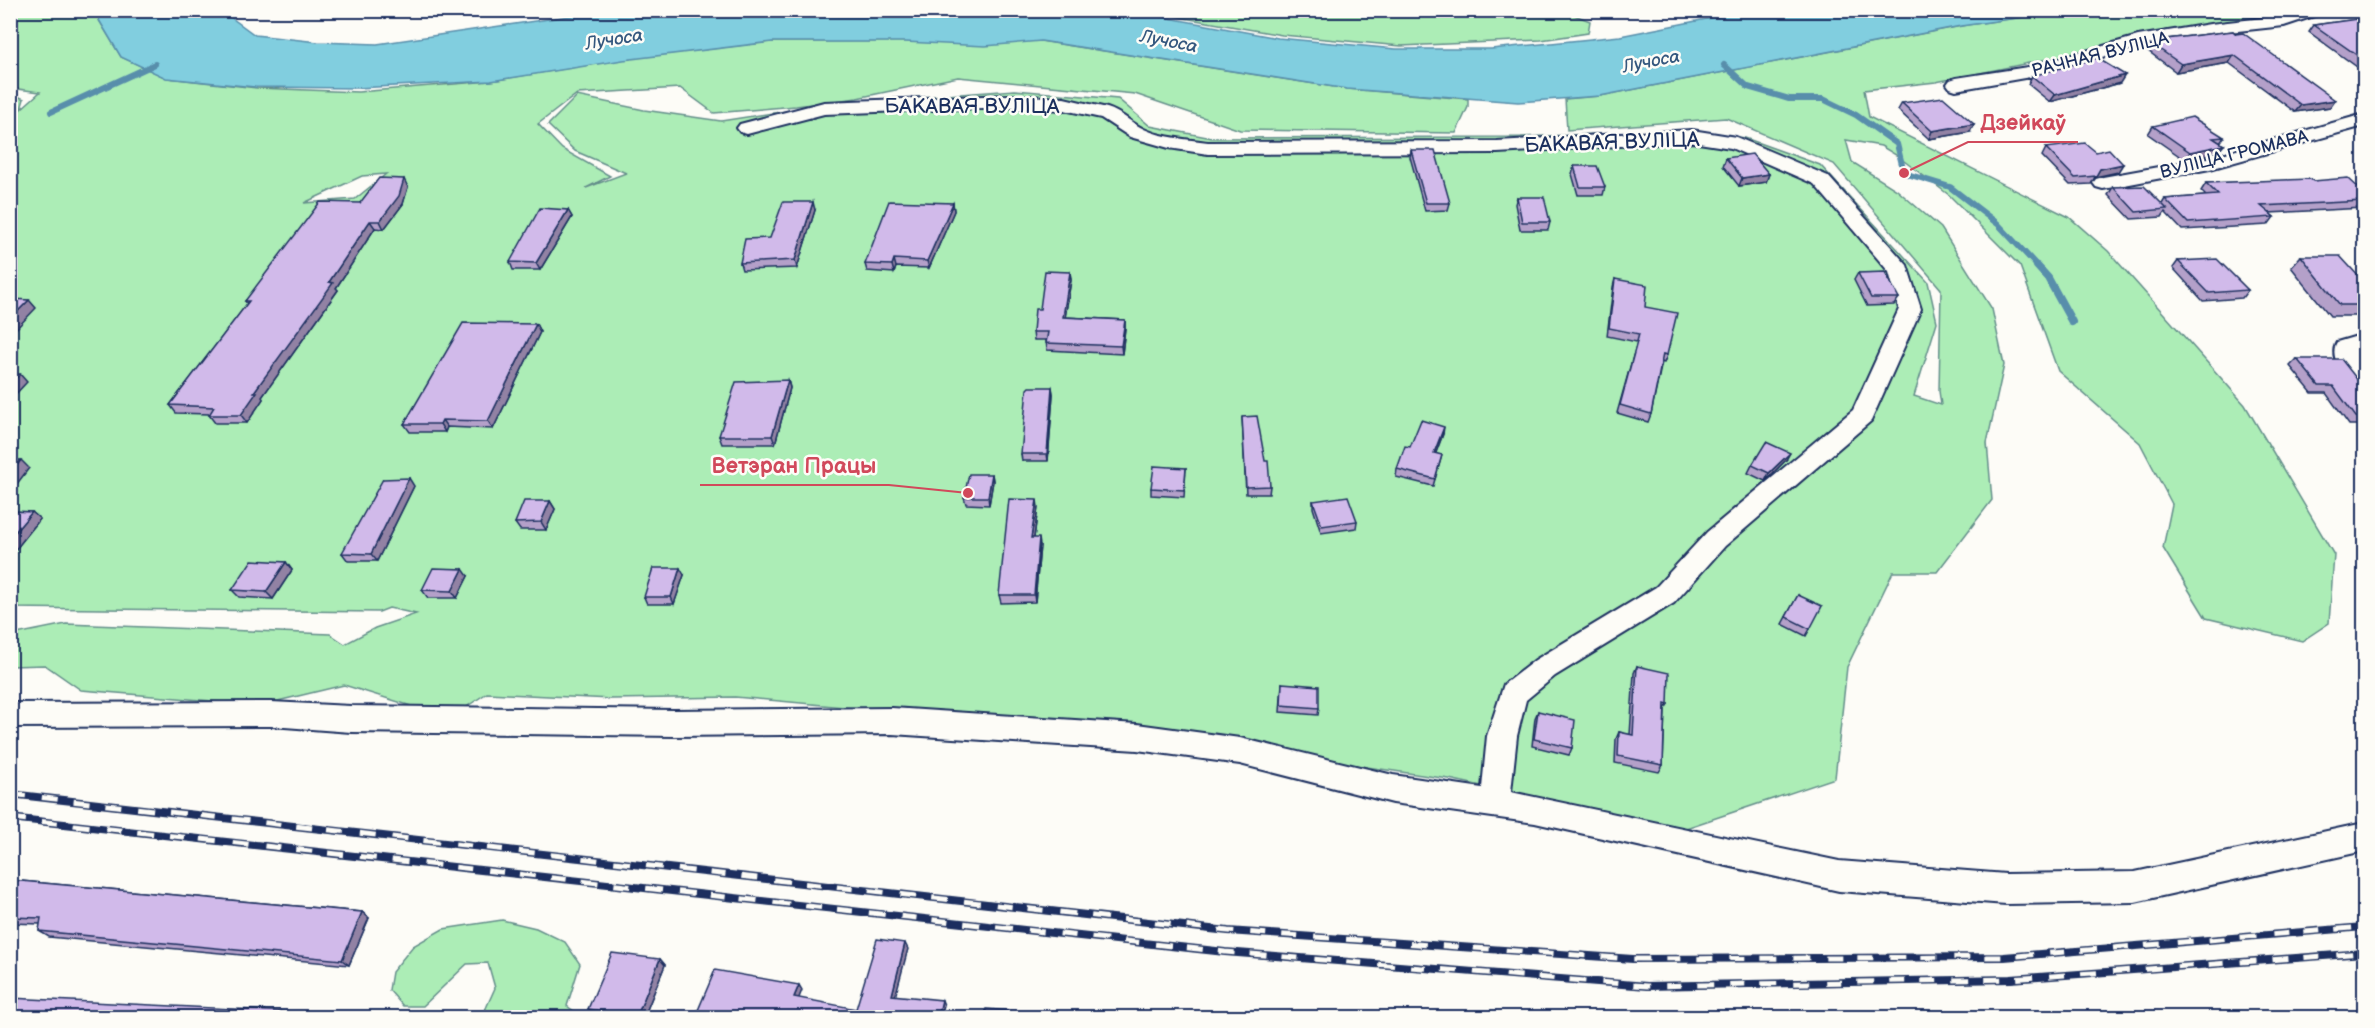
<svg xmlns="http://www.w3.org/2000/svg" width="2375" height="1028" font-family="'Balsamiq Sans',sans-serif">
	<rect width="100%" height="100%" fill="#fdfcf7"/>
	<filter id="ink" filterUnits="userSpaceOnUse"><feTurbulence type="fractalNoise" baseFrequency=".0167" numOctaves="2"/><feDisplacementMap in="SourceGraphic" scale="12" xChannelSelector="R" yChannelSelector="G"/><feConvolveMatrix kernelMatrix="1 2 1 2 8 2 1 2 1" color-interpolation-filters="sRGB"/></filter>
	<g filter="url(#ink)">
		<g fill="#acedb6" stroke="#648e8a" stroke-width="1.5" fill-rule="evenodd">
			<path d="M101,10l-2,10 22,37 46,21 90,10 101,4 133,-11 134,-22 145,-17 270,-1 307,48 121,10v8l-12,26 -216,-3 -105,-36 -177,-17 -101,21 -61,8 -82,7 -34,-25 -103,6 -39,30 24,25 48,27 -24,12 40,-15 -51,-22 -27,-26 29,-29 67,14 77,11 117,-18 177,-13 103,9 32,27 62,12 309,-1 173,-7 51,8 75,27 108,117 9,40 -23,74 27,9 -2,-14 2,-102 -107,-125 -108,-46 -159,12 -2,-31 35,-3 367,-71 101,-14h236l-22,8 -92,11 -254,52 -72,8 5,27 200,100 39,34 137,154 89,150 -5,68 -27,18 -96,-23 -43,-70 9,-44 -32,-61 -82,-72 -38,-105 -71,-71 -53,-40 -15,-9 -35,-6 6,22 45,28 44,38 51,81 12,56 -17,78 5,57 -55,72h-44l-46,95 -12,111 -152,51 -234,-50 -178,-26 -340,-38 -196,-18 -123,2 -125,-6 -37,25 -106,-33 -83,20 -180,-15 -36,-25 -34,1v-31l55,-11 264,10 15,10 30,-16 41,-14 -27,-6 -10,4 -368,-4v-515l13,6 -3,10 19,-17 -29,-4v-77zM386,174l-31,25 -51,4 58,-27z"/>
			<polygon points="1564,11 1590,21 1588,33 1541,40 1401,46 1282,35 1144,11"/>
			<polygon points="502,920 536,928 565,942 580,964 567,1006 582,1017 482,1017 495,988 488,963 467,964 423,1006 403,1006 389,990 392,972 413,946 443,929"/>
		</g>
		<polygon fill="#81cedf" stroke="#588eab" stroke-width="1.5" points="610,10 1125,10 1278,38 1396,49 1491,49 1620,36 1747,11 2066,11 1961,26 1600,96 1518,102 1347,89 1041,41 985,46 905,42 772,42 623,60 491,81 357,88 255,87 166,78 121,57 99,20 101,11 222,11 255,35 318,42 377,44"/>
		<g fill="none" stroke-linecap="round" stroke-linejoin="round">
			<g stroke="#588eab" stroke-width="6">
				<polyline points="1724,65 1748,87 1789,99 1823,99 1856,115 1897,144 1904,173 1950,187 1998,224 2039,268"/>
				<polyline points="51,112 155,64"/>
			</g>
			<polyline stroke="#588eab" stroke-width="8" points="2037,266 2048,278 2072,322"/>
			<g stroke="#1b2f5e" stroke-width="4">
				<g id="minor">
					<polygon points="2297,10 2322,10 2320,14 2284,26 2210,34 2140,46 2036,76 1956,90 1950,88 1947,84 1950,80 1956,78 2034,66 2138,36 2210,24 2281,16"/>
					<path d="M1009,95l55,3 43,10c14,4 24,15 37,21 19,9 43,10 64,13l289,-1 195,-11 44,7 92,39 79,89 14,44 -50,112 -146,125 -51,57 -119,73 -29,24 -9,36 -6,56 328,69 167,13 129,-2 229,-49v28l-229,51 -129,2 -167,-13 -304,-68 -142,-20 -153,-39 -103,-14 -245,-16 -218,2 -323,-4 -80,-6 -261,1v-24l261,-1 80,4 323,4 218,-2 245,16 103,14 153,37 89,13 5,-52 17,-52 31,-24 121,-73 51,-55 146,-122 46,-101 -10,-37 -75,-88 -83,-36 -39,-6 -195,11 -289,1 -39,-6 -39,-11 -29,-19 -37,-8 -55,-3 -185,7 -77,20 -7,-2 -3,-4 3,-4 84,-22z"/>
					<polygon points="2364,114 2364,126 2210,169 2103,189 2096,187 2093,183 2096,179 2103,177 2208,158"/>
					<path d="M2364,334v16l-7,1v7l7,9v23c-16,-5 -37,-32 -27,-48z"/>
				</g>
			</g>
			<use href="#minor" fill="#fdfcf7" fill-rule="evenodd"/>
			<g stroke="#1b2f5e" stroke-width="8">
				<g id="rail">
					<polyline points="10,794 1228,931 1633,959 2004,957 2364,927"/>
					<polyline points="10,818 1225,952 1647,986 2011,979 2364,953"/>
				</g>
			</g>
			<use href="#rail" stroke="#fdfcf7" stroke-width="5" stroke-dasharray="16" stroke-linecap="butt"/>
		</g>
		<g fill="#b4a0c9" stroke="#1b2f5e" stroke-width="1.5">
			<polygon points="2364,18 2364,72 2309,32 2314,25"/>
			<polygon points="2233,31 2330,107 2295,112 2229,63 2176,72 2148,51 2152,44 2164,42 2166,39"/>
			<polygon points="2032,76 2120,83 2050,102 2028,84"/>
			<polygon points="1902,103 1970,132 1929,139 1898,110"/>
			<polygon points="2153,126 2224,137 2220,143 2218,152 2185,160 2148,134"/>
			<polygon points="2046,148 2118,172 2095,177 2091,184 2070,185 2042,156"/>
			<polygon points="1411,150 1450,203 1448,210 1425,211 1410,157"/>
			<polygon points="1726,158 1769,174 1766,182 1739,186 1723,166"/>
			<polygon points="1574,166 1605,187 1603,195 1578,195 1572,174"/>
			<polygon points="2313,181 2364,193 2364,208 2269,213 2274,217 2268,225 2182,230 2165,212 2162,217 2131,219 2108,195 2113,187 2162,204 2165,199 2206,196 2201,191 2206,183"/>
			<polygon points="408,187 403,204 384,229 375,228 336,288 338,290 262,397 263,399 247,423 215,423 209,415 209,414 176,413 170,405 247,304 245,301 360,203"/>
			<polygon points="1517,197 1550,222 1548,230 1520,230 1515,204"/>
			<polygon points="953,203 954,211 929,268 896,267 894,273 867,271 865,264"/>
			<polygon points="568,210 572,217 540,270 513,270 510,262"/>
			<polygon points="815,210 797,268 742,270 740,263 770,238"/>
			<polygon points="2301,256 2361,279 2364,279 2364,316 2330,316 2291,267"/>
			<polygon points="2178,261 2248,290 2242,298 2203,301 2173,268"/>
			<polygon points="1070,272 1071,280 1065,317 1125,320 1125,328 1122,354 1047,350 1046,340 1034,340 1033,332 1040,309"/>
			<polygon points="1858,273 1899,298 1894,305 1867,306 1854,280"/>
			<polygon points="1615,279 1645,307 1667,355 1664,363 1662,362 1651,414 1648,422 1617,413 1637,342 1607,336 1613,287"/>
			<polygon points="536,324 540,332 493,429 447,427 445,432 410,432 404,424"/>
			<polygon points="2297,359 2364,388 2364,425 2349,425 2326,393 2312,393 2290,366"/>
			<polygon points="788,380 790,388 775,444 722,444 719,436"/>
			<polygon points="1052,387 1053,394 1048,461 1022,461 1021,454"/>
			<polygon points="1242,417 1270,486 1269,494 1246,494"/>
			<polygon points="1443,434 1435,454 1442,455 1433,486 1396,477 1397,469 1410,447"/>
			<polygon points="1786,460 1765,481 1748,473 1752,465"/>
			<polygon points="1186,468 1184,497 1151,495 1151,488"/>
			<polygon points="992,474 993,481 989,505 966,504 964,497"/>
			<polygon points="414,486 377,561 348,561 342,553"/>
			<polygon points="550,501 555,509 546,530 520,530 515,523"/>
			<polygon points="1313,501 1357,521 1356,528 1321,533 1313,508"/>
			<polygon points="1038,507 1034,538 1040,545 1035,602 1001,603 999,595"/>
			<polygon points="10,511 32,512 40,519 16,549 10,548"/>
			<polygon points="286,562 292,570 273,599 239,597 232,590"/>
			<polygon points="684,575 674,604 647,604 644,597"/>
			<polygon points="468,576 457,598 428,598 422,590"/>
			<polygon points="1798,595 1810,629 1806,636 1782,624"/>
			<polygon points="1637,666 1668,704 1665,709 1663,765 1659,772 1615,763 1616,739 1619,732 1630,735 1634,673"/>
			<polygon points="1282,683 1319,708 1318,715 1280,712"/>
			<polygon points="1538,711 1572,748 1569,755 1532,746 1535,718"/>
			<polygon points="10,880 362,912 369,918 349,965 49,937 39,931 40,924 10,923"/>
			<polygon points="660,959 665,965 644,1017 618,1017 594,1014 588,1009"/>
		</g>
		<g fill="#9282a4" stroke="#1b2f5e" stroke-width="1.5">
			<polygon points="2234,55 2229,63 2176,72 2181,64"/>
			<polygon points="2125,75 2120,83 2050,102 2055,95"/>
			<polygon points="2335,100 2330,107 2295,112 2301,105"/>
			<polygon points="1974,124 1970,132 1929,139 1932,131"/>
			<polygon points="2224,145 2218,152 2185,160 2190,152"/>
			<polygon points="2123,164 2118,172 2095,177 2100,169"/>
			<polygon points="1769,174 1766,182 1739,186 1742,178"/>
			<polygon points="404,179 408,187 403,204 384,229 380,221"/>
			<polygon points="813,202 815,210 797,268 795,260"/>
			<polygon points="953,203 954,211 929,268 927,261"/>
			<polygon points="568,210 572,217 540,270 536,263"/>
			<polygon points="370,221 375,228 336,288 338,290 262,397 263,399 247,423 241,415 254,392 329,282"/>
			<polygon points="894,259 896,267 894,273 892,265"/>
			<polygon points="1070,272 1071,280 1064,325 1063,317"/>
			<polygon points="29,300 36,308 15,330 10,325 10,319"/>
			<polygon points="1125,320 1125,328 1122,354 1121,346"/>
			<polygon points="536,324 540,332 493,429 488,421"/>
			<polygon points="20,374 27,382 10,400 10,384"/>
			<polygon points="788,380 790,388 775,444 772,436"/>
			<polygon points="1052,387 1053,394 1048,461 1047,454"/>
			<polygon points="442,420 447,427 445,432 440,424"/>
			<polygon points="1444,427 1443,434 1433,461 1434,453"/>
			<polygon points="1790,453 1786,460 1765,481 1769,473"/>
			<polygon points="21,460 29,468 13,489 10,487 10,474"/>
			<polygon points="992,474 993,481 989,505 988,497"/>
			<polygon points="409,478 414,486 377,561 371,554"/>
			<polygon points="1037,500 1038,507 1033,545 1031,538"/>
			<polygon points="550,501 555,509 546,530 541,522"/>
			<polygon points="32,512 40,519 16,549 10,544 10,538"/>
			<polygon points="1039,538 1040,545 1035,602 1034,595"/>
			<polygon points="286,562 292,570 273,599 266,592"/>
			<polygon points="680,568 684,575 674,604 671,597"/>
			<polygon points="463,569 468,576 457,598 452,591"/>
			<polygon points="362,912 369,918 349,965 342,960"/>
			<polygon points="905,943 908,949 894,1001 892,995"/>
			<polygon points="660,959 665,965 644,1017 639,1017 637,1016"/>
			<polygon points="10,979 15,981 10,988"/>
			<polygon points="799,985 802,990 797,1003 794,997"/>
			<polygon points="942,1000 944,1005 941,1017 938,1017"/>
			<polygon points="315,1013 321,1017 313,1017"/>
		</g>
		<g fill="#d1baea" stroke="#1b2f5e" stroke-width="1.5">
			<polygon points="2364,18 2364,60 2314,25"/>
			<polygon points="2233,31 2236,34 2243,33 2335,100 2301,105 2234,55 2181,64 2152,44 2169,41 2166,39"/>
			<polygon points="2097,58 2125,75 2055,95 2032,76"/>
			<polygon points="1943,97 1974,124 1932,131 1902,103"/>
			<polygon points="2192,117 2224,137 2213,138 2224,145 2190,152 2153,126"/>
			<polygon points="2085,143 2096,152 2109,149 2123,164 2100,169 2096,176 2075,178 2046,148"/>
			<polygon points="1411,150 1435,150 1450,203 1426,203"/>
			<polygon points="1752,154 1769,174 1742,178 1726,158"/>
			<polygon points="1574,166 1597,166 1605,187 1580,187"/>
			<polygon points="379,178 404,179 399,196 380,221 370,221 329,282 333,283 254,392 257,392 241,415 209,415 214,407 170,405 249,301 245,301 320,202 360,203"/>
			<polygon points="2348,178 2364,193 2364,201 2261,206 2274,217 2188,223 2165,199 2218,195 2206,183 2310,179 2313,181"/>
			<polygon points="2144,186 2167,209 2136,212 2113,187"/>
			<polygon points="1517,197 1544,197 1550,222 1522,222"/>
			<polygon points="889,201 953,203 927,261 894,259 892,265 865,264"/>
			<polygon points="783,202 813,202 795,260 740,263 745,239 770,238"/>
			<polygon points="540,208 568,210 536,263 510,262"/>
			<polygon points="2301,256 2340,256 2361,279 2364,279 2364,305 2340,305"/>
			<polygon points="2217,259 2248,290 2209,293 2178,261"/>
			<polygon points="1045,271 1070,272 1063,317 1125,320 1121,346 1046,343 1048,332 1033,332 1035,309 1040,309"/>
			<polygon points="1885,272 1899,298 1871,298 1858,273"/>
			<polygon points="1615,279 1647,285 1645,307 1677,313 1667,355 1663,354 1651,414 1620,405 1639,334 1609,328"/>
			<polygon points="10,299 29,300 10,319"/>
			<polygon points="463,323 536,324 488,421 442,420 440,424 404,424"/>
			<polygon points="2297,359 2341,359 2364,388 2364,418 2356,417 2333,386 2319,386"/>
			<polygon points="10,374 20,374 10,384"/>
			<polygon points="788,380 772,436 719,436 736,382"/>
			<polygon points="1029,387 1052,387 1047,454 1021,454 1027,389"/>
			<polygon points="1257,416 1265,461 1268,461 1270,486 1246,487 1242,417"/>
			<polygon points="1421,420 1444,427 1434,453 1442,455 1435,479 1397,469 1405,446 1410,447"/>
			<polygon points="1766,442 1790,453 1769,473 1752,465"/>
			<polygon points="10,460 21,460 10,474"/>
			<polygon points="1154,466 1186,468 1184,490 1151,488"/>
			<polygon points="969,474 992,474 988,497 964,497"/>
			<polygon points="409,478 371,554 342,553 383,479"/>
			<polygon points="1348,496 1357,521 1322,526 1313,501"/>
			<polygon points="1009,499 1037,500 1031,538 1039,538 1034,595 999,595"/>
			<polygon points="524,501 550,501 541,522 515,523"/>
			<polygon points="10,511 32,512 10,538"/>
			<polygon points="252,560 286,562 266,592 232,590"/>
			<polygon points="433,568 463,569 452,591 422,590"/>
			<polygon points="653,568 680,568 671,597 644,597"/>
			<polygon points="1798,595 1822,606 1810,629 1786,617"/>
			<polygon points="1637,666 1669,673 1668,704 1665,703 1663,765 1618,756 1619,732 1633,735"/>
			<polygon points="1282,683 1319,686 1319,708 1281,705"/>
			<polygon points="1538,711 1575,720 1572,748 1534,739"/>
			<polygon points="10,880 362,912 342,960 39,931 41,918 10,917"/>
			<polygon points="877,939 905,943 892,995 942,1000 938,1017 709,1017 696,1015 715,970 799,985 794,997 856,1009"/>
			<polygon points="612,953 660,959 637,1016 588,1009"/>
			<polygon points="10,998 315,1013 313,1017 10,1017"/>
			<polygon points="986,1009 1075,1016 1075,1017 985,1017"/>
		</g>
	</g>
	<g text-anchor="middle" stroke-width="5" stroke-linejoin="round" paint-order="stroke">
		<g font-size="18" font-style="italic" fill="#34577e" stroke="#fdfcf7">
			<text transform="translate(614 39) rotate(-9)" y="6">Лучоса</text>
			<text transform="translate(1169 41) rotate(11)" y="6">Лучоса</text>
			<text transform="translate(1651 61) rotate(-11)" y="6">Лучоса</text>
		</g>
		<g font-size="18" fill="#1b2f5e" stroke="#fdfcf7">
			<text transform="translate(2100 54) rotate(-14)" y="6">РАЧНАЯ ВУЛІЦА</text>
			<text transform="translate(2234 154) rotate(-14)" y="6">ВУЛІЦА ГРОМАВА</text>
		</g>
		<g font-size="21" fill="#1b2f5e" stroke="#fdfcf7">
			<text x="972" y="113">БАКАВАЯ ВУЛІЦА</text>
			<text transform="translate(1612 142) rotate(-2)" y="7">БАКАВАЯ ВУЛІЦА</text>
		</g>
	</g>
	<path fill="none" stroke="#d1495b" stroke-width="2" d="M1904 173L1968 142H2078M968 493L889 485H700"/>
	<g fill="#d1495b" stroke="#fdfcf7" stroke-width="2">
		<circle cx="1904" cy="173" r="6"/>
		<circle cx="968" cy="493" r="6"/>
	</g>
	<g font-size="22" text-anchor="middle" font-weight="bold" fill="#d1495b" stroke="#fdfcf7" stroke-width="5" stroke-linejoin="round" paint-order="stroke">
		<text x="2023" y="130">Дзейкаў</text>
		<text x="794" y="473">Ветэран Працы</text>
	</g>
	<rect width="2375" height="1028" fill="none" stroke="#fdfcf7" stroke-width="36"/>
	<rect x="18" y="18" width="2339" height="992" fill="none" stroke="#1b2f5e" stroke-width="2" filter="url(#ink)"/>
</svg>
